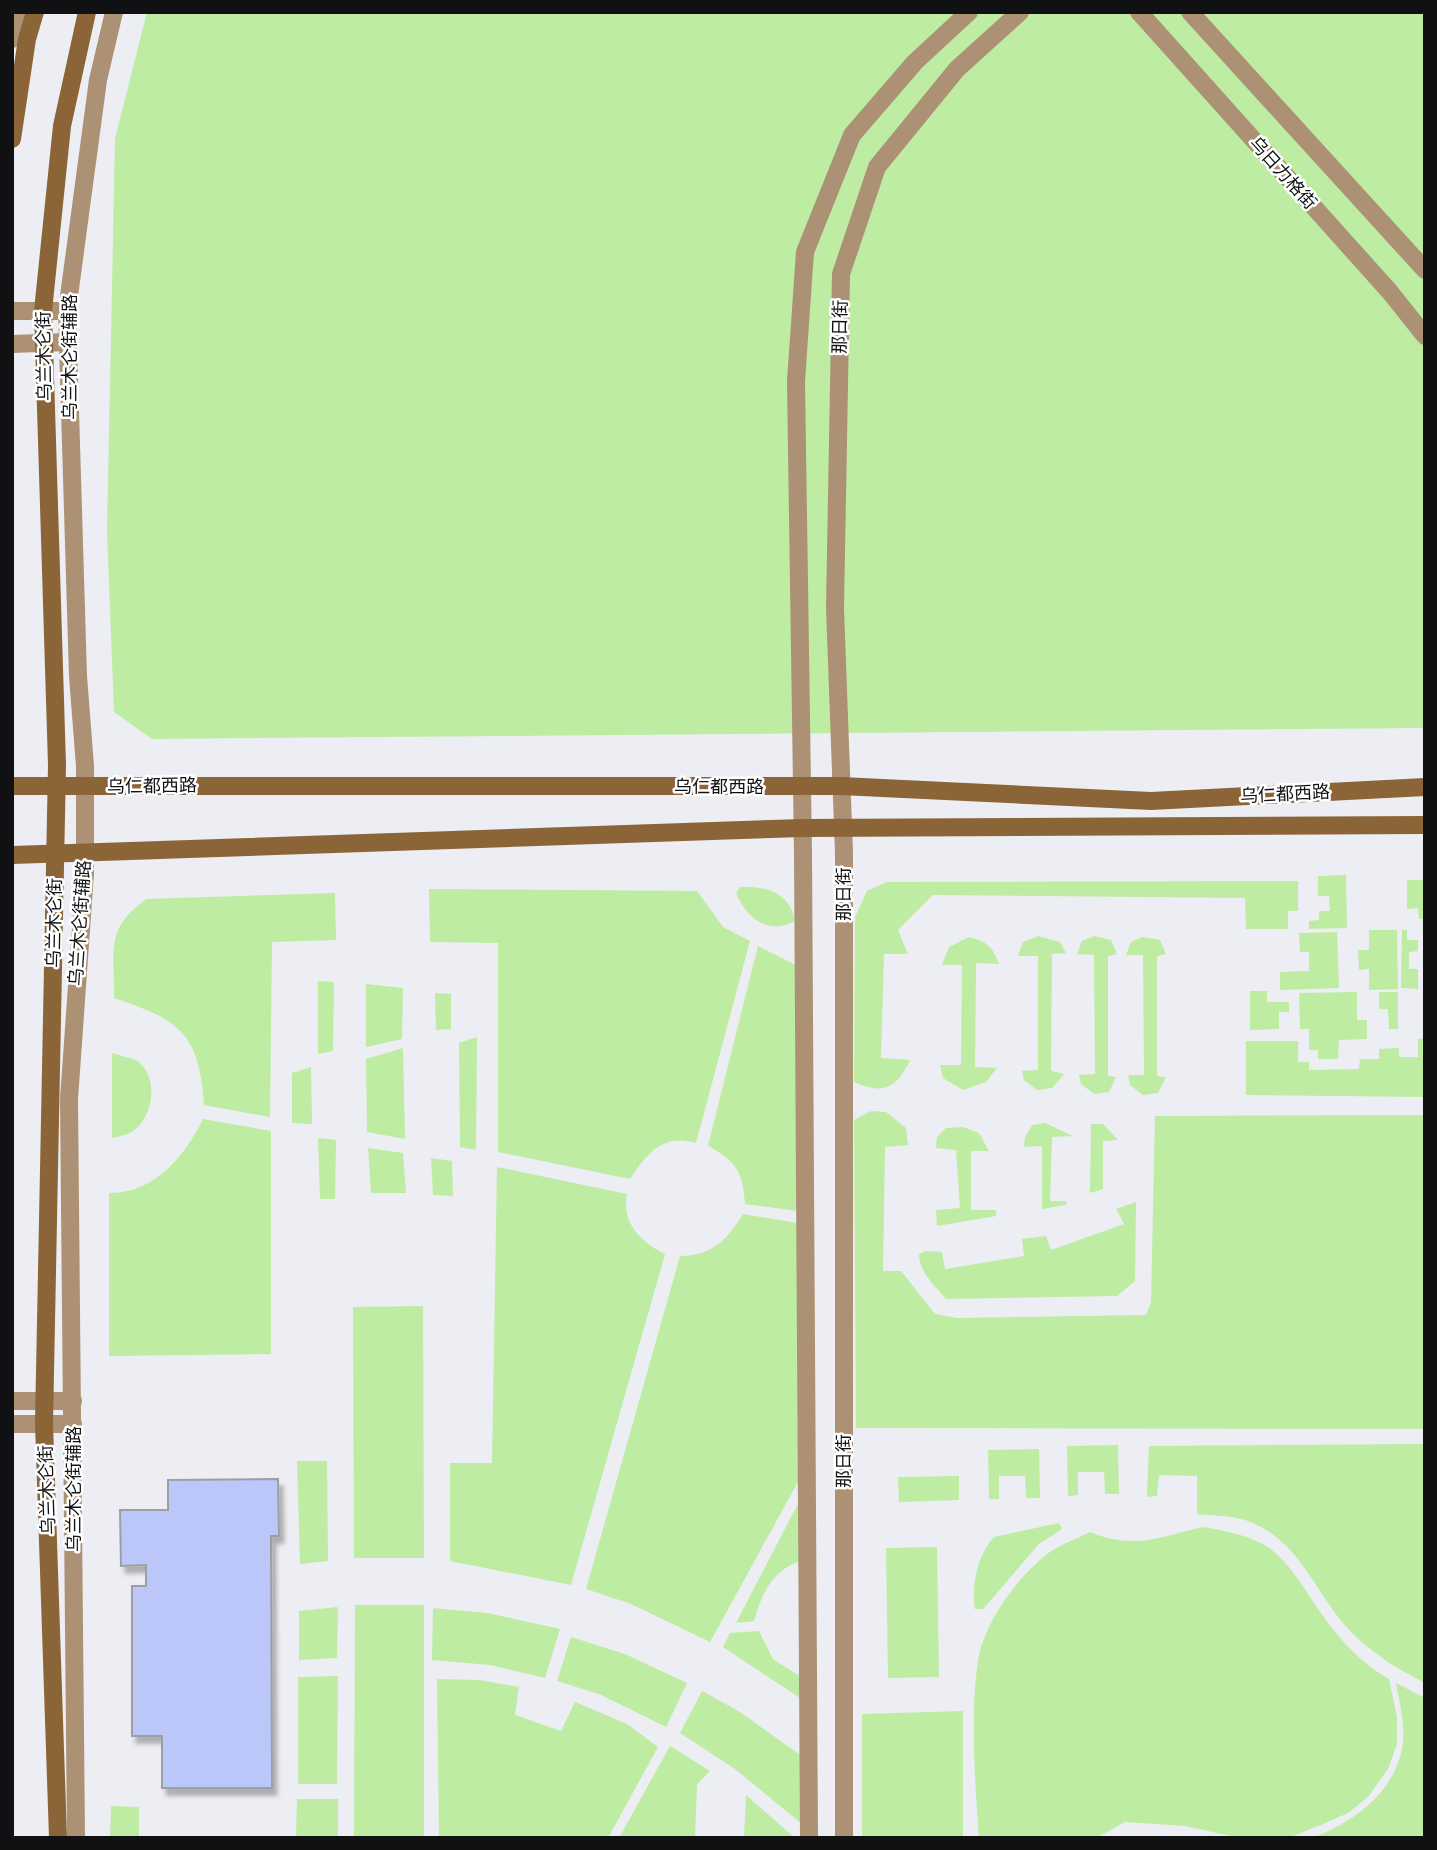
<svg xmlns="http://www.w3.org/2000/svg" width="1437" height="1850" font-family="Arial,'Noto Sans SC',sans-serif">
	<defs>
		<filter id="shadow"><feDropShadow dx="4.5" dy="7" stdDeviation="2" flood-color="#0004"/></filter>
	</defs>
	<rect width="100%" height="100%" fill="#eceef3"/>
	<g fill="#beeca3">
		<polygon points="147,12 1425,12 1425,728 152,739 114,712 107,532 115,139"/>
		<polygon points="1346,875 1347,928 1309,929 1309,921 1319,920 1319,911 1330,911 1329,896 1318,896 1318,876"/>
		<polygon points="1407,880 1425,880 1425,919 1419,919 1418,908 1407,909"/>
		<path d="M1298,881v30h-10v18h-42l-1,-31 -312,-3 -35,35 10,24h-24l-3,104 29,2c-14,29 -26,35 -56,22l1,-165 12,-26 20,-9z"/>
		<path d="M740,887c27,-1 49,5 55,34 -28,15 -49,-4 -59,-28z"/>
		<path d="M429,889l268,2 26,36 27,14 -54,202c-33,-10 -49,10 -66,36l-132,-27v-209l-68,-1z"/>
		<path d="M335,893l1,47 -64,2 -2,175 -66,-12c-5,-73 -25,-85 -90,-107 1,-48 -10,-68 32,-99z"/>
		<polygon points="1369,930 1397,930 1398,989 1369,990 1369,969 1359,970 1358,950 1369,950"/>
		<polygon points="1402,930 1407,930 1407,940 1418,940 1418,951 1409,952 1409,969 1418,969 1418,989 1401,988"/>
		<polygon points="1337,932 1339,988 1280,990 1280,972 1309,971 1309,952 1300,952 1299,933"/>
		<polygon points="1038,936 1060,942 1066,953 1052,954 1051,1071 1064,1074 1052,1088 1037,1090 1024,1080 1022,1071 1038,1070 1038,956 1018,956 1023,942"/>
		<polygon points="1094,936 1111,940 1117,954 1108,956 1108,1076 1116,1077 1109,1092 1094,1094 1081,1084 1079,1075 1095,1074 1094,955 1077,954 1082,941"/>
		<path d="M969,937c17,4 24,10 30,27l-23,-1 -1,104 22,1 -11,14 -23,8 -20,-12 -3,-13h21l1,-100h-20l7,-18z"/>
		<polygon points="1143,937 1160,940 1166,954 1157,956 1157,1076 1166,1077 1158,1093 1143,1095 1130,1085 1128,1075 1144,1075 1143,955 1126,955 1131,942"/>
		<path d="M758,946l40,20v245l-53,-7c-2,-32 -9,-43 -37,-58z"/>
		<polygon points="318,981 334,982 333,1051 318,1054"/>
		<polygon points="366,984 403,988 402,1039 366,1047"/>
		<polygon points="1250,991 1267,991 1267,1002 1289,1002 1289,1012 1279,1012 1279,1029 1250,1030"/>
		<polygon points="1357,992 1357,1020 1367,1020 1367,1039 1339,1040 1338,1059 1318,1059 1318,1050 1309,1050 1309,1029 1300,1029 1299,993"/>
		<polygon points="1379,992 1398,992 1398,1029 1389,1029 1388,1009 1379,1009"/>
		<polygon points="435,993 451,994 451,1029 436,1030"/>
		<polygon points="477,1037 476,1150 460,1147 459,1043"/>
		<polygon points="1425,1038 1425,1097 1246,1095 1246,1041 1298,1041 1298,1062 1309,1062 1309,1070 1359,1069 1360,1059 1379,1059 1379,1049 1399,1048 1399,1057 1418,1057 1418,1039"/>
		<polygon points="403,1048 405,1139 367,1132 366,1059"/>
		<path d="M112,1053c8,3 21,5 27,9 20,17 14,56 -6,69 -5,4 -14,5 -21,7z"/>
		<polygon points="311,1067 312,1124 292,1123 292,1073"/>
		<polygon points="871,1111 886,1112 906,1128 908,1145 885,1147 883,1271 901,1271 935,1314 957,1318 1146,1315 1151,1302 1155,1116 1425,1115 1425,1429 856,1428 854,1120"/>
		<path d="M203,1119l68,12v223l-162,2v-163c45,1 76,-37 94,-74z"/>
		<polygon points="1045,1123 1073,1136 1052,1137 1050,1201 1067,1201 1066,1205 1042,1209 1042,1146 1024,1147 1025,1137 1032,1125"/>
		<polygon points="1091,1124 1103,1124 1118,1140 1103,1141 1103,1189 1090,1193"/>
		<polygon points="963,1127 979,1133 989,1151 971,1151 971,1210 996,1210 996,1216 937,1226 936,1210 960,1208 956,1150 936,1148 937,1137 946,1128"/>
		<polygon points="318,1138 336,1140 335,1199 320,1199"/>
		<polygon points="368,1148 403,1153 406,1193 371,1193"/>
		<polygon points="431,1158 452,1161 453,1196 433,1195"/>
		<path d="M497,1167l130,27c-6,29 14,48 38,60l-94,331 -121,-24v-98h42z"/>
		<path d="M1136,1202l-1,79 -18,15 -171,3c-11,-13 -27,-27 -27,-45l6,-3 17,1 3,17 79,-13 -2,-17 24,-3 5,14 73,-26 -8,-15z"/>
		<path d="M743,1214l54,9 2,257 -89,162 -79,-38 -45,-15 94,-333c32,0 47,-16 63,-42z"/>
		<polygon points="423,1306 424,1558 354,1558 353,1307"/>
		<path d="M1425,1444v239c-25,-12 -51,-29 -71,-48 -38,-37 -53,-97 -109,-115 -14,-5 -33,-4 -48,-6v-38l-38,-1 -2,21 -10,1 2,-51z"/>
		<polygon points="1118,1445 1119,1494 1105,1494 1104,1472 1078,1472 1078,1495 1068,1496 1067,1446"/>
		<polygon points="1039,1449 1040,1498 1026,1498 1025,1476 999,1476 999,1499 989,1499 988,1450"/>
		<polygon points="297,1461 327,1461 328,1561 300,1564"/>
		<polygon points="959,1476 959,1500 899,1502 898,1477"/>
		<path d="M802,1496l-1,65c-28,8 -40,34 -47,60l-18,2z"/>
		<path d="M1059,1523l3,6 -23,15 -56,65h-8c-4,-22 3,-56 19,-72z"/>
		<path d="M1203,1527c24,4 46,8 66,21 18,12 33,37 45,55 20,30 43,58 75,76l8,38v27l-9,25 -20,28 -20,16 -27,12 -33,13h-48l-55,-12 -60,-4 -29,16h-117c-4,-54 -9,-125 -1,-177 6,-39 39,-83 69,-107 12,-9 29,-15 43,-22 45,18 68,5 113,-5z"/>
		<polygon points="937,1547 939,1677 888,1678 886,1548"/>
		<polygon points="355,1605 424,1605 424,1838 354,1838"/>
		<polygon points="338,1607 337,1658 299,1660 299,1611"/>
		<polygon points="433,1608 487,1613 560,1629 545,1678 490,1665 432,1660"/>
		<polygon points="759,1631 773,1659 803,1678 803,1700 723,1647 730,1633"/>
		<polygon points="571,1637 625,1654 687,1683 666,1727 599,1694 557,1681"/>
		<polygon points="338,1676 337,1784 298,1784 298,1677"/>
		<polygon points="437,1679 479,1680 519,1687 515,1715 561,1731 575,1702 627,1724 658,1747 608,1838 439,1838"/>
		<path d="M1396,1683l29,15v140h-113c40,-15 81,-44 90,-89 4,-21 -2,-45 -6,-66z"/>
		<polygon points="702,1691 740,1712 803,1757 802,1824 735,1769 680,1733"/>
		<polygon points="963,1711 963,1838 862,1838 862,1714"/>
		<polygon points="670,1746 710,1771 697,1784 695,1838 619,1838"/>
		<polygon points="746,1795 795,1838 744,1838"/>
		<polygon points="297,1799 338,1799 338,1838 296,1838"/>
		<polygon points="111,1806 139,1807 139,1838 110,1838"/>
	</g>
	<polygon fill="#bbc7f8" stroke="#9e9fa4" stroke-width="2" filter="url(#shadow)" points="278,1479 279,1536 271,1536 272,1788 162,1788 162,1736 132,1736 132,1586 146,1586 146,1565 121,1566 120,1510 168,1510 168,1480"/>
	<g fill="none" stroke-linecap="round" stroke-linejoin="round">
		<g stroke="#ac9174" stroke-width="18">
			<polyline points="1139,12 1390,292 1425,336"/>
			<polyline points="1190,12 1425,270"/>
			<polyline points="12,39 19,12"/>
			<polyline points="12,311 67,311"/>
			<polyline points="12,344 67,342"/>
			<polyline points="12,1401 73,1401"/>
			<polyline points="12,1424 73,1424"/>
			<polyline points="76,1838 69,1099 85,873 85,766 78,676 67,311 98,80 114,12"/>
			<polyline points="809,1838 803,853 796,381 805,252 852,135 915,62 969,12"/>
			<polyline points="844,1838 844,853 835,608 841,274 877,167 957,69 1020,12"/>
		</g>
		<g stroke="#8b6437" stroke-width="18">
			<polyline points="12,139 27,39 35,12"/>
			<polyline points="12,786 841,786 1151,801 1425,787"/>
			<polyline points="12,855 802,828 1425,825"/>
			<polyline points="58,1838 44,1423 57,765 43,311 62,126 87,12"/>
		</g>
	</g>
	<g text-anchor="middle" stroke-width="5" stroke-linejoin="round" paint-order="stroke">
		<g font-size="18" fill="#101113" stroke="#fff">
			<text transform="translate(1283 173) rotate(48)" y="6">乌日力格街</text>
			<text transform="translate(840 327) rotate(-89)" y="6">那日街</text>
			<text transform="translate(44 356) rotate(-91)" y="6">乌兰木仑街</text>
			<text transform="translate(70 357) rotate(-90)" y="6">乌兰木仑街辅路</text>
			<text transform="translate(152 786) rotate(-1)" y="6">乌仁都西路</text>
			<text x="719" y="793">乌仁都西路</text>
			<text transform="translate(1285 794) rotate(-3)" y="6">乌仁都西路</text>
			<text transform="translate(844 894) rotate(-90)" y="6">那日街</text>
			<text transform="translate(54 923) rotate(-89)" y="6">乌兰木仑街</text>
			<text transform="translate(80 923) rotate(-86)" y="6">乌兰木仑街辅路</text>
			<text transform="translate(844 1461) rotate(-90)" y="6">那日街</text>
			<text transform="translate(74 1489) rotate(-90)" y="6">乌兰木仑街辅路</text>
			<text transform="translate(47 1490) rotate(-92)" y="6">乌兰木仑街</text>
		</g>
	</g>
	<rect width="1437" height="1850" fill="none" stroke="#101113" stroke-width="28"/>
</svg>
